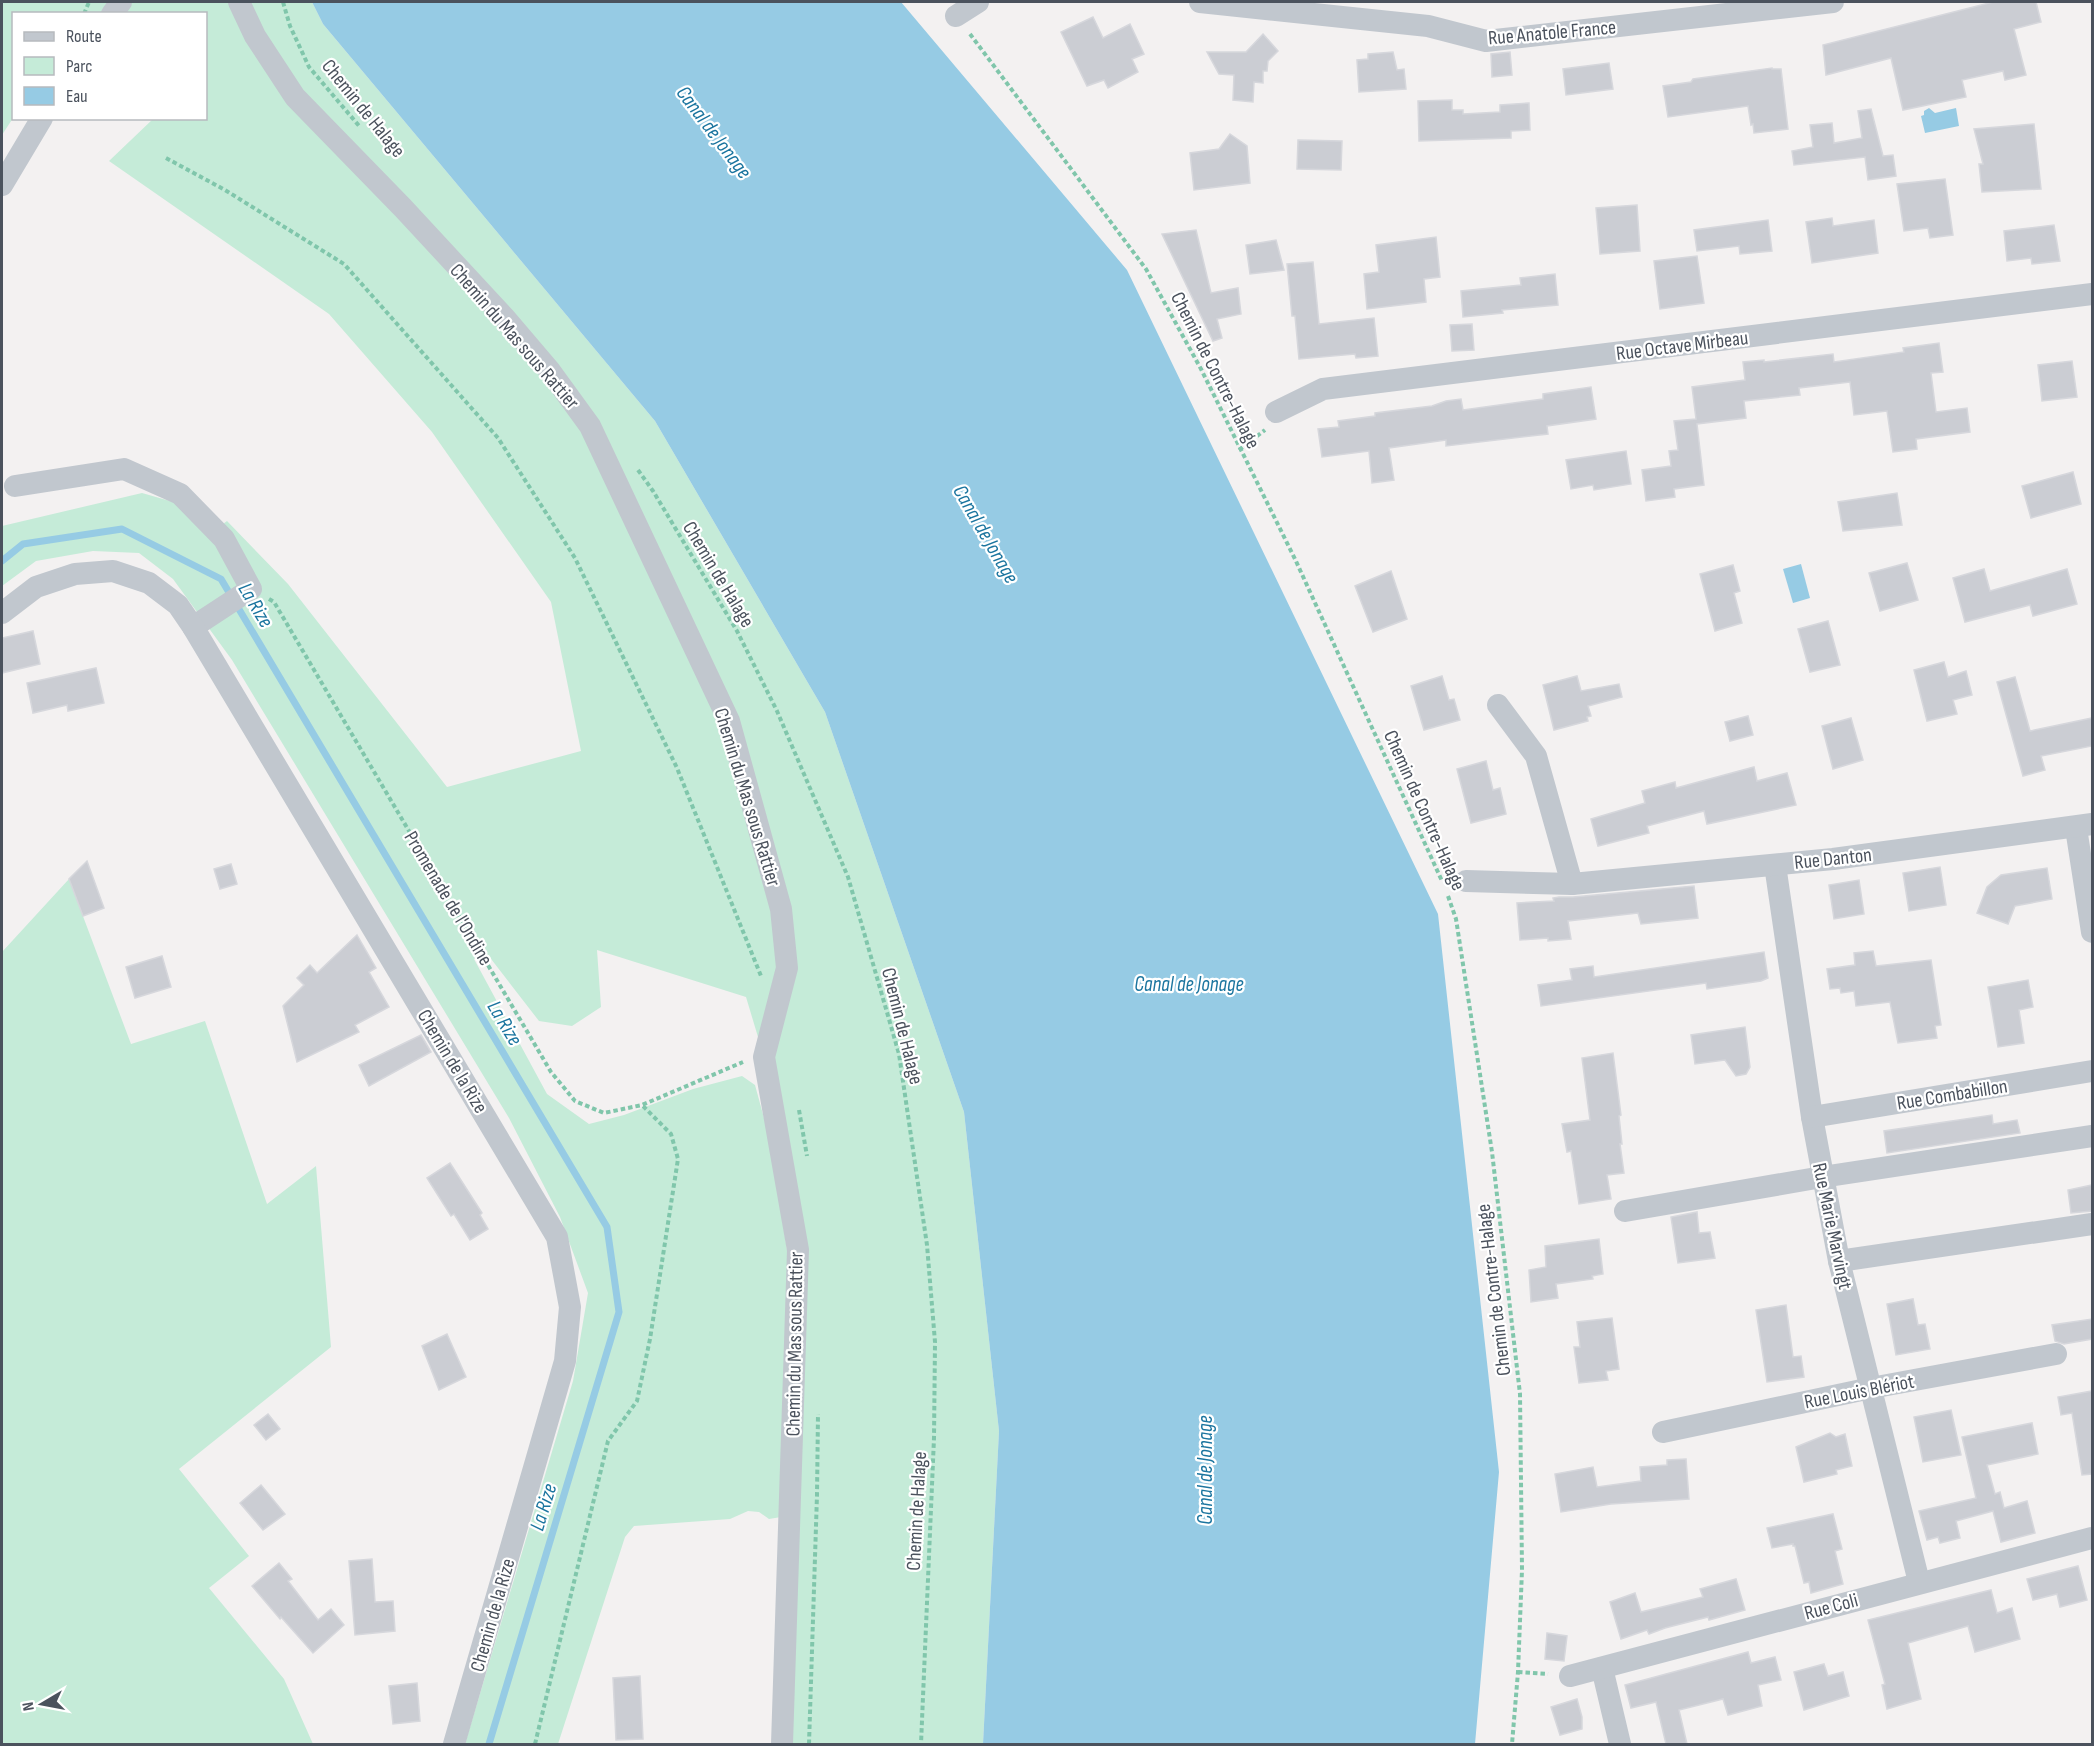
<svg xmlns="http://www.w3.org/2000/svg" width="2094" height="1746" font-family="'Sofia Sans Condensed',sans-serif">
	<rect width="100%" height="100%" fill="#f3f1f1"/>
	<g fill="#c5ebd8">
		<polygon points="2,2 312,2 323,24 655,421 825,712 964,1112 999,1431 983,1744 782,1744 798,1250 764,1057 746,997 597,950 601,1007 572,1026 539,1021 488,955 474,959 547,1094 589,1124 624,1115 693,1089 742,1076 755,1085 770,1140 789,1263 781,1517 769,1519 759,1512 748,1511 730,1519 634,1526 625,1537 558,1744 465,1744 573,1381 588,1293 560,1217 509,1118 232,660 173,579 139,553 93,551 36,561 2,586 2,526 142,493 177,503 223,524 227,521 288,584 447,787 581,751 551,602 432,432 329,314 109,161 153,119 206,118 206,14 14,14 13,118 2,135"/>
		<polygon points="69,879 131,1044 205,1021 267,1204 316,1166 331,1347 179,1469 249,1556 209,1588 284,1679 313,1744 2,1744 2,952"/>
	</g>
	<g fill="#96cbe4">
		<polygon points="312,2 901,2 1127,270 1438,914 1499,1472 1475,1744 983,1744 999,1431 964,1112 825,712 655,421 323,24"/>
		<polygon points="1956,108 1959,126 1925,133 1921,116 1924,115 1924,111 1929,108 1935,113"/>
		<polygon points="1801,564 1810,598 1793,603 1783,569"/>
	</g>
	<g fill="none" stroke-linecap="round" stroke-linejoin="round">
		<polyline stroke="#96cbe4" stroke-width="7" points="2,561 23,544 122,529 221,579 607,1227 619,1312 489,1744"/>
	</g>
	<g fill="#cbcdd3" stroke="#d6d7dc" stroke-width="1.5">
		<polygon points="1993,2 2036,2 2041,22 2014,29 2026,75 2005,80 2003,71 1962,80 1966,97 1903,110 1891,58 1826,75 1823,45"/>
		<polygon points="1093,17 1103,38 1130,24 1144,54 1132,59 1138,72 1108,88 1104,80 1087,86 1061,32"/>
		<polygon points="1263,34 1278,51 1268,61 1267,71 1263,71 1263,83 1254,82 1253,102 1233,100 1234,75 1219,74 1207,52 1246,52"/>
		<polygon points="1393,52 1397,70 1404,69 1406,89 1359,92 1357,60 1368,59 1368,54"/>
		<polygon points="1510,52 1512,75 1492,77 1491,54"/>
		<polygon points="1609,63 1613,89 1566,95 1563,69"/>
		<polygon points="1772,68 1772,69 1781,69 1788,129 1754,133 1753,124 1751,125 1748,106 1668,117 1663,86 1691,82 1693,79"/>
		<polygon points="1452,100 1452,110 1463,110 1463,114 1500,112 1500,105 1529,103 1530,130 1511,131 1511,138 1419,141 1418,101"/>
		<polygon points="1871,109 1883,156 1893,155 1896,176 1868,180 1865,157 1794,165 1792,151 1813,147 1810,125 1832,123 1834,143 1862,138 1858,111"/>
		<polygon points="2034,124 2041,189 1982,192 1979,164 1983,164 1974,129"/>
		<polygon points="1230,134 1247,146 1250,183 1194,190 1190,153 1219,149"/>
		<polygon points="1298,140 1342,141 1341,170 1297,169"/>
		<polygon points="1945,179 1953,235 1930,238 1928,228 1904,231 1897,184"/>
		<polygon points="1637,205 1640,251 1600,254 1596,208"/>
		<polygon points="1832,218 1833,226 1874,220 1878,253 1812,263 1806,222"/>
		<polygon points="1768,220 1772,251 1740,254 1739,246 1697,251 1694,230"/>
		<polygon points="2054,225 2060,261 2032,264 2031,258 2007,261 2004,231"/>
		<polygon points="1196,230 1211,293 1238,288 1241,314 1217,319 1222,338 1213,341 1162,234"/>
		<polygon points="1436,237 1440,277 1424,279 1426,302 1367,309 1364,274 1379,272 1376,245"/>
		<polygon points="1276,240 1284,270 1250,274 1246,245"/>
		<polygon points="1697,256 1704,303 1660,309 1654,261"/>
		<polygon points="1313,262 1319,324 1374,318 1378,356 1356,358 1355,354 1299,359 1295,316 1292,316 1287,264"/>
		<polygon points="1555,274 1558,305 1502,310 1503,313 1463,317 1461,291 1521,285 1520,278"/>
		<polygon points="1472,324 1474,350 1452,351 1450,325"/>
		<polygon points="1939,343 1943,372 1931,373 1936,412 1967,408 1970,432 1916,439 1917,449 1893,452 1887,411 1854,415 1850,382 1799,388 1800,395 1744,401 1746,418 1697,424 1704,485 1674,489 1675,497 1646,501 1642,470 1671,466 1669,451 1678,450 1674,421 1696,419 1692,387 1745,380 1743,362 1764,360 1764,362 1833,354 1834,362 1904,352 1903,348"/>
		<polygon points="2072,361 2077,397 2042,401 2038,365"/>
		<polygon points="1591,387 1596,419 1547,426 1548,434 1446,446 1446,440 1389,448 1394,480 1372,483 1369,451 1322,457 1318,429 1339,427 1338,421 1375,416 1375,413 1432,406 1446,401 1461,399 1463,410 1543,399 1543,394"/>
		<polygon points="1626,451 1631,484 1594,490 1593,485 1571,489 1566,460"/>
		<polygon points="2073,472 2081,504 2031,518 2022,486"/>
		<polygon points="1897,493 1902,525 1843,531 1838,502"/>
		<polygon points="1907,563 1918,600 1880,611 1869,573"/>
		<polygon points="1733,565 1740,591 1734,593 1742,623 1715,631 1700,574"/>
		<polygon points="1984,569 1990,591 2067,569 2077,604 2033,616 2030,605 1965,622 1953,578"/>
		<polygon points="1391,571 1407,619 1373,632 1355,586"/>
		<polygon points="1828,621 1840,665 1810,672 1798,629"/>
		<polygon points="33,631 40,664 2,673 2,638"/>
		<polygon points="1944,662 1948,677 1966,671 1972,695 1953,700 1957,714 1927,721 1914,670"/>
		<polygon points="96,668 104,703 68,711 67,705 33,713 27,683"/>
		<polygon points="1442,676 1449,700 1454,699 1460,720 1424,730 1411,686"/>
		<polygon points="1577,676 1581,691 1619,684 1622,697 1588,706 1591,716 1587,717 1588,721 1554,730 1543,685"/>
		<polygon points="2015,677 2030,731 2092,718 2092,746 2041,756 2045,770 2023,776 1997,682"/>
		<polygon points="1748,716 1753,735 1730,741 1725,722"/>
		<polygon points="1851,718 1863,760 1833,769 1822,726"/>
		<polygon points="1486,761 1493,790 1500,788 1506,814 1471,823 1457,769"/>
		<polygon points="1754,767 1757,781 1787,773 1796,805 1707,824 1704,811 1647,826 1649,833 1598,846 1591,819 1645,803 1642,791 1675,782 1676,788"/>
		<polygon points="87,861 104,908 83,916 69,879"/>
		<polygon points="231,864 237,884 220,889 214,869"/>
		<polygon points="1940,867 1946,905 1909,911 1903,873"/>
		<polygon points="2047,868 2052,899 2015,906 2008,924 1977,913 1987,887 2001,875"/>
		<polygon points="1859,880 1864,914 1834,919 1829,885"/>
		<polygon points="1694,886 1698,918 1641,924 1638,913 1568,921 1571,939 1548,941 1548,938 1520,940 1517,903 1554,901 1553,898 1559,897 1573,897"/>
		<polygon points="357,935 376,968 369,972 389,1007 355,1025 359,1032 297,1062 283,1006 304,985 297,978 310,965 317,973"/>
		<polygon points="1873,951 1876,966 1931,960 1941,1025 1935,1026 1937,1038 1898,1043 1890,1002 1856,1006 1854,991 1841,993 1840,988 1830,989 1827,969 1855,965 1854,953"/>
		<polygon points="1764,952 1768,978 1761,981 1707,989 1706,983 1541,1006 1538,985 1572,980 1570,969 1593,966 1594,977"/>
		<polygon points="162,956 171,987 135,998 126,967"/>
		<polygon points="2028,980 2033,1007 2019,1010 2024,1043 1998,1047 1988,987"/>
		<polygon points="1745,1027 1750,1067 1746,1074 1736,1076 1725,1060 1695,1064 1691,1035"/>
		<polygon points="421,1035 431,1052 369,1086 359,1065"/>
		<polygon points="1613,1053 1621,1115 1619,1116 1622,1144 1620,1144 1624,1173 1607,1175 1611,1199 1579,1204 1571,1151 1567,1152 1562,1124 1590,1120 1582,1058"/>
		<polygon points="1992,1115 1993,1124 2017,1120 2020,1133 1887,1153 1884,1131"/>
		<polygon points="450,1163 482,1213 480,1215 488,1229 470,1240 454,1214 451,1216 427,1178"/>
		<polygon points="2092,1185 2092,1211 2071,1213 2068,1190"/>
		<polygon points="1697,1212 1699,1233 1710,1232 1715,1258 1678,1263 1671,1217"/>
		<polygon points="1599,1239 1603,1274 1592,1276 1593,1279 1556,1284 1558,1298 1531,1302 1529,1270 1546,1267 1545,1246"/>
		<polygon points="1913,1299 1918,1325 1925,1324 1930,1349 1896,1355 1887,1304"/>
		<polygon points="1786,1305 1793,1357 1801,1356 1804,1377 1767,1382 1756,1310"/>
		<polygon points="1612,1318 1619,1369 1606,1371 1608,1380 1579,1383 1574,1347 1580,1347 1577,1322"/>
		<polygon points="2092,1319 2092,1339 2064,1344 2055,1341 2052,1325"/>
		<polygon points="447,1334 466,1377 439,1390 422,1346"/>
		<polygon points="2092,1391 2092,1474 2082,1475 2072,1413 2061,1415 2058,1397"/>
		<polygon points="1951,1410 1961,1455 1923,1462 1914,1417"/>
		<polygon points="268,1414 280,1429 266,1440 254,1425"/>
		<polygon points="2032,1423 2038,1454 1987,1465 1995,1494 2000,1492 2004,1508 2027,1501 2035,1533 2001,1542 1993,1511 1956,1521 1960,1538 1940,1543 1938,1537 1927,1540 1919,1511 1976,1498 1962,1437"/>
		<polygon points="1830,1433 1836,1437 1845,1434 1852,1466 1836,1470 1837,1474 1804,1482 1796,1447"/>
		<polygon points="1686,1459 1689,1499 1611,1504 1561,1512 1555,1474 1593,1467 1597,1487 1641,1481 1640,1467 1667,1465 1667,1460"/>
		<polygon points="261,1485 285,1514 263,1530 240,1503"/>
		<polygon points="1833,1514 1842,1549 1835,1551 1843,1584 1811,1593 1809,1582 1804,1583 1795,1546 1793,1546 1793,1544 1772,1548 1767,1528"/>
		<polygon points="372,1559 375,1602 393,1601 395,1631 355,1635 349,1561"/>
		<polygon points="279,1563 292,1579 288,1581 318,1620 331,1609 344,1625 313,1653 281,1617 280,1619 252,1586"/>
		<polygon points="2078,1566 2087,1600 2060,1607 2057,1594 2033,1600 2027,1579"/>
		<polygon points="1736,1579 1745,1610 1709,1620 1708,1617 1665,1628 1649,1634 1647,1630 1621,1639 1610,1602 1635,1593 1641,1612 1703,1597 1700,1589"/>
		<polygon points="1991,1590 1997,1613 2012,1608 2020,1639 1975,1652 1968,1626 1908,1643 1921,1699 1887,1709 1882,1685 1885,1684 1868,1620"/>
		<polygon points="1547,1633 1567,1636 1564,1661 1545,1659"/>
		<polygon points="1748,1652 1751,1663 1775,1657 1781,1680 1758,1685 1762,1706 1728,1715 1723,1699 1679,1710 1687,1744 1666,1744 1656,1702 1631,1708 1625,1685"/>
		<polygon points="1824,1664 1828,1676 1843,1672 1849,1696 1804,1710 1794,1672"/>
		<polygon points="640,1676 643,1739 616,1740 613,1678"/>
		<polygon points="417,1683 420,1721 393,1724 389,1686"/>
		<polygon points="1577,1699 1582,1717 1582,1729 1560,1735 1551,1707"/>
	</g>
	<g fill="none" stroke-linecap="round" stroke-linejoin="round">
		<g stroke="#80c6ab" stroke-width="4" stroke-dasharray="4.5 3" stroke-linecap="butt">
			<polyline points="283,2 290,26 309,67 360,127"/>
			<polyline points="84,14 89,2"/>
			<polyline points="970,34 1146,269 1201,369 1295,559 1442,881"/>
			<polyline points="166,158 225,190 344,264 498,438 575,558 677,768 761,976"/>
			<polyline points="1239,450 1265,430"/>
			<polyline points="638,470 653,491 737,631 777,711 848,877 899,1054 927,1245 935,1342 934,1438 921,1744"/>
			<polyline points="269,599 274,602 551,1072 575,1101 604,1113 642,1105 743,1062"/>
			<polyline points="1448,896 1456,919 1492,1152 1520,1394 1522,1570 1518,1672 1512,1744"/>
			<polyline points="799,1110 807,1156"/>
			<polyline points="1518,1672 1548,1674"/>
			<polyline points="535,1744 608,1441 637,1401 650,1339 678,1159 671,1134 642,1105"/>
			<polyline points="809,1744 817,1495 818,1414"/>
		</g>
		<g stroke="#c1c7ce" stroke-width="22">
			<polyline points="239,2 255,36 295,97 403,208 504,317 550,371 590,426 729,721 781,909 787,968 764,1057 798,1250 782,1744"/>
			<polyline points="1200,2 1428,26 1486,41 1833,2"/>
			<polyline points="112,14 121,2"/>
			<polyline points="956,16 978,2"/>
			<polyline points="2,185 42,118"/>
			<polyline points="1276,412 1323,389 2092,294"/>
			<polyline points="15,486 124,469 180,494 224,539 251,589 193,627"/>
			<polyline points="2,613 36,587 75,574 113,571 149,583 178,605 193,627 557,1237 570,1307 565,1361 454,1744"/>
			<polyline points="1498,705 1536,756 1572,884"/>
			<polyline points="2076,828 2092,932"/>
			<polyline points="1775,865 1812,1117 1839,1261 1919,1582"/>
			<polyline points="1466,881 1572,884 1833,859 2092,824"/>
			<polyline points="1812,1117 2092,1071"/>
			<polyline points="1625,1211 1822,1177 2092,1136"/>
			<polyline points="1839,1261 2092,1224"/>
			<polyline points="1663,1432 1871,1388 2056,1354"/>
			<polyline points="1602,1668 1620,1744"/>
			<polyline points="1570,1676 2092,1538"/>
		</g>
	</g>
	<g text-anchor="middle" stroke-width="4.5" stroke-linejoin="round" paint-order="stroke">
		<g font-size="20" fill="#4b525d" stroke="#fff">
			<text transform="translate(1552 32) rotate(-5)" y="7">Rue Anatole France</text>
			<text transform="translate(364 108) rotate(51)" y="7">Chemin de Halage</text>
			<text transform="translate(515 336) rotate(49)" y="7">Chemin du Mas sous Rattier</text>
			<text transform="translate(1682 345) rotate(-7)" y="7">Rue Octave Mirbeau</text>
			<text transform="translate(1216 370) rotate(63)" y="7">Chemin de Contre-Halage</text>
			<text transform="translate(719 574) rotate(59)" y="7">Chemin de Halage</text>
			<text transform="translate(748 797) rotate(73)" y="7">Chemin du Mas sous Rattier</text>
			<text transform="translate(1425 810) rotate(66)" y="7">Chemin de Contre-Halage</text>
			<text transform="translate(1833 858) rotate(-6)" y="7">Rue Danton</text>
			<text transform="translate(449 898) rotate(59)" y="7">Promenade de l'Ondine</text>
			<text transform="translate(903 1026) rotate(76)" y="7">Chemin de Halage</text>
			<text transform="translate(453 1061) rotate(59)" y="7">Chemin de la Rize</text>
			<text transform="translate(1952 1094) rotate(-9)" y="7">Rue Combabillon</text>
			<text transform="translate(1833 1226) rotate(78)" y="7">Rue Marie Marvingt</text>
			<text transform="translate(1493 1290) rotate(-97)" y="7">Chemin de Contre-Halage</text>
			<text transform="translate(794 1344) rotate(-89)" y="7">Chemin du Mas sous Rattier</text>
			<text transform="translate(1859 1391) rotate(-11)" y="7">Rue Louis Blériot</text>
			<text transform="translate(916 1511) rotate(-87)" y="7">Chemin de Halage</text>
			<text transform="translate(1831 1606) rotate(-15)" y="7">Rue Coli</text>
			<text transform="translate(492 1615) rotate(-74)" y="7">Chemin de la Rize</text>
		</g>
		<g font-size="21" font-style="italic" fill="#1b759f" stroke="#fff">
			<text transform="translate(714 132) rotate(53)" y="7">Canal de Jonage</text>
			<text transform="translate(986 534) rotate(60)" y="7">Canal de Jonage</text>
			<text transform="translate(256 605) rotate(59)" y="7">La Rize</text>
			<text x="1189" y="991">Canal de Jonage</text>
			<text transform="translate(505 1023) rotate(59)" y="7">La Rize</text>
			<text transform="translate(1205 1470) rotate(-90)" y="7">Canal de Jonage</text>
			<text transform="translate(543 1507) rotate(-73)" y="7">La Rize</text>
		</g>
	</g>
	<rect width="2094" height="1746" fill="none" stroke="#4b525d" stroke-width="6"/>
	<rect x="12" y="12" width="195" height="108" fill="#ffffff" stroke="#b7babe" stroke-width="1.5"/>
	<rect x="24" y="32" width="30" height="9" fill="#c1c7ce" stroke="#b7babe" stroke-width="1.5"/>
	<text x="66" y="42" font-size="18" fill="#4b525d">Route</text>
	<rect x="24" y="57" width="30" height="18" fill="#c5ebd8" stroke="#b7babe" stroke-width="1.5"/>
	<text x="66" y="72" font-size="18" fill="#4b525d">Parc</text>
	<rect x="24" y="87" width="30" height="18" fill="#96cbe4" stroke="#b7babe" stroke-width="1.5"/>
	<text x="66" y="102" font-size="18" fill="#4b525d">Eau</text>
	<g transform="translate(42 1704) rotate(260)" stroke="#ffffff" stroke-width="4.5" paint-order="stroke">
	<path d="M0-4.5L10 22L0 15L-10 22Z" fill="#4b525d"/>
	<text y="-9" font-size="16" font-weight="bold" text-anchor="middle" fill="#4b525d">N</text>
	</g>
</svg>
